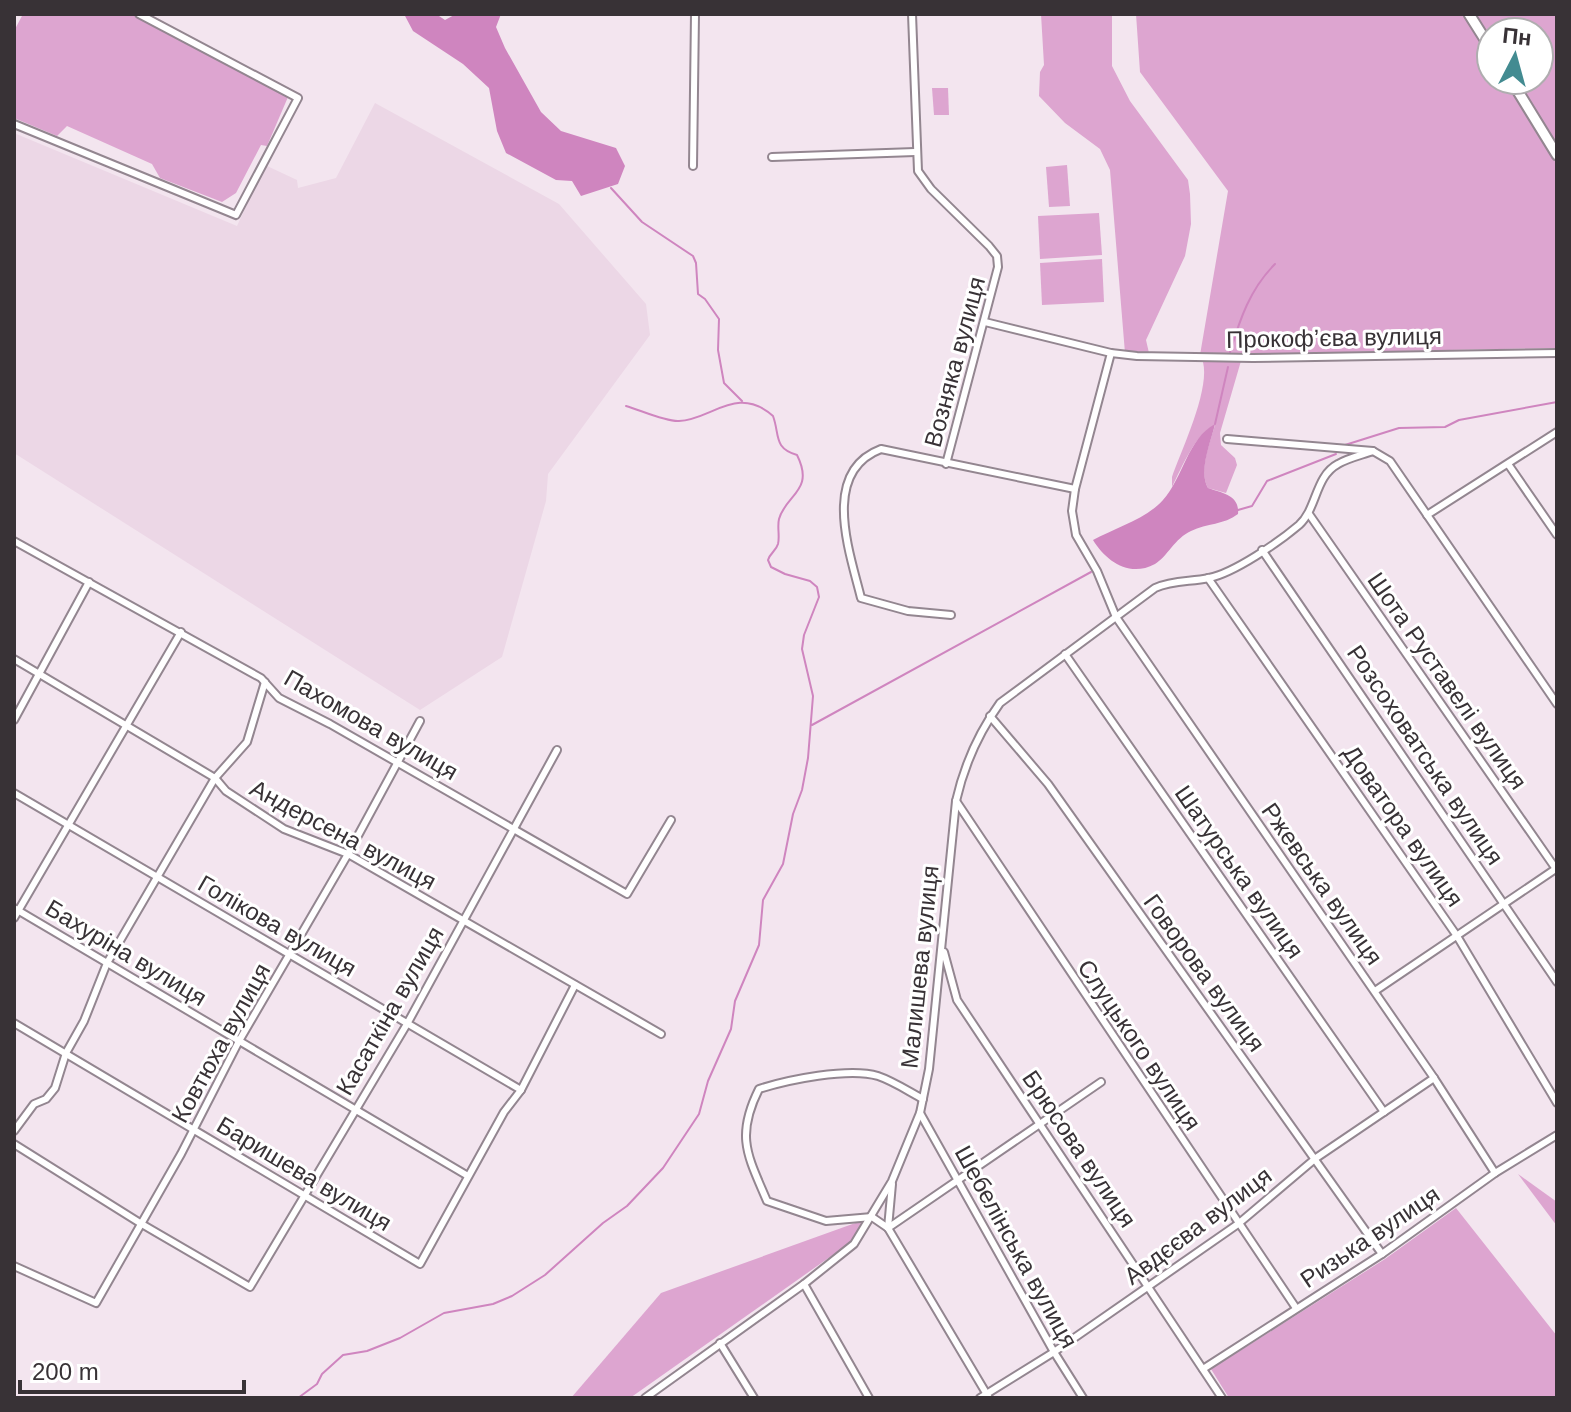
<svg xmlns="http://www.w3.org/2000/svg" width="1571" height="1412" font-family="Arial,sans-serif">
	<rect width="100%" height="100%" fill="#f3e5ef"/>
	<polygon fill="#ecd7e6" points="375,103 559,204 646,304 650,335 548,474 546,501 502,657 420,710 14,453 14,133 237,226 265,165 297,180 298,188 336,178"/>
	<g fill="#dda5d0" fill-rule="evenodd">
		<polygon points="23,14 131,14 288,97 267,146 261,145 236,193 222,202 160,178 152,164 67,126 57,136 14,118 14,31"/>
		<polygon points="1041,14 1112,14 1112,66 1130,101 1188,180 1190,194 1191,224 1185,256 1146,340 1149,353 1125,353 1110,170 1100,149 1065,123 1039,96 1040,72 1044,65"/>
		<path d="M1136,14h421v334l-314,6 -23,79 1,12 14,13 2,7 -11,28 -18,-5c-10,-17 2,-45 7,-63 -20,9 -33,42 -43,62v-10c9,-27 44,-98 28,-122l28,-164 -88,-119zM1491,32h48v48h-48z"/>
		<polygon points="932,88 948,88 949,115 934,115"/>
		<polygon points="1067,165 1070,206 1049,207 1046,167"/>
		<polygon points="1099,213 1102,255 1040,259 1038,216"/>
		<polygon points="1102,259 1104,302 1042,305 1040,263"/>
		<polygon points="1518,1174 1557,1202 1557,1226"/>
		<polygon points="1456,1208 1557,1336 1557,1398 1229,1398 1211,1369 1385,1259"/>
		<polygon points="872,1217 854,1240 630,1398 571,1398 661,1293"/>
	</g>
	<g fill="#cf85bf">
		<polygon points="404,14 436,14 445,20 456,14 501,14 496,27 505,48 541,112 561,131 616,148 625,166 618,184 581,196 572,181 556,180 506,153 497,131 489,88 463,64 413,31"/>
		<path d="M1215,424c-4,18 -17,47 -7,64 14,5 32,7 30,26 -14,11 -31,9 -47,17 -16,7 -24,26 -36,33 -26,14 -49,-3 -62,-24 22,-12 53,-21 70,-40 20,-22 25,-62 52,-76z"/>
	</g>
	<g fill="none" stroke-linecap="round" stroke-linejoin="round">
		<g stroke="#cf85bf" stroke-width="2">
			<polyline points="611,188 642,222 693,256 696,263 698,294 705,299 719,319 718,350 724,383 742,401"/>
			<path d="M1230,352c10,-33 20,-63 45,-88"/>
			<polyline points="1215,424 1228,367"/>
			<polyline points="1345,445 1399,428 1445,427 1459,420 1557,402"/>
			<polyline points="1238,510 1252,506 1267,481 1336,454"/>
			<polyline points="812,725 1091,572"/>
			<path d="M298,1398l19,-14 5,-10 21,-19 24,-4 33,-13 44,-25 49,-9 19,-8 33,-21 58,-52 24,-17 36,-38 36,-54 9,-33 23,-52 4,-28 24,-56 4,-45 20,-36 10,-50 9,-24 6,-32 5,-62 -11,-47 2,-14 15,-38 -2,-10 -7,-6 -25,-7 -14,-7 -3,-7c2,-7 8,-9 10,-16 2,-8 -1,-17 1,-25 7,-25 36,-28 18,-64 -24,-7 -17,-20 -24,-39 -36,-32 -62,4 -94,5 -13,1 -39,-11 -53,-15"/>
		</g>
		<g stroke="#938690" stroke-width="10">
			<g id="street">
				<polyline points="912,14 918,171 931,189 989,246 997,256 998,267 946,464"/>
				<polyline points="14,124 236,215 298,98 139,14"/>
				<polyline points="772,157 915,152"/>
				<polyline points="693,166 695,14"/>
				<polyline points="985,322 1111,353 1137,356 1253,358 1557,353"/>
				<polyline points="1111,353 1075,489 1072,511 1076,535 1097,571 1116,617 1434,1078 1495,1173"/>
				<polyline points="1227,439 1373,451 1390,461 1557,704"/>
				<polyline points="1508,464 1557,535"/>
				<polyline points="1309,514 1556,869"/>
				<polyline points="1427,515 1557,432"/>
				<polyline points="14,541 261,678 279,698 330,724 627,894 671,820"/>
				<polyline points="1262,550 1557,982"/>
				<polyline points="1208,578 1457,936 1557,1103"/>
				<path d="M951,615l-43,-4 -47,-13c-11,-45 -41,-126 20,-149l194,40"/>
				<polyline points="1065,654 1384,1112"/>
				<polyline points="14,659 215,778 226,791 284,829 348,854 661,1034"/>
				<polyline points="990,716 1048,784 1382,1254"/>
				<polyline points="14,720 89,582"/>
				<polyline points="14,793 521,1090"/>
				<polyline points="956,801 1296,1308"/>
				<polyline points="14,908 468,1176"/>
				<polyline points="14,918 181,632"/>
				<polyline points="944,952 957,1000 1222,1398"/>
				<polyline points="1375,991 1557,868"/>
				<polyline points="14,1023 420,1264 504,1112 521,1090 575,985"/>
				<polyline points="920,1113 1054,1352 1083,1398"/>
				<polyline points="14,1131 34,1104 46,1099 55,1088 66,1053 84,1021 107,963 215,778 247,742 265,682"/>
				<polyline points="14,1144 140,1223 250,1287 407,1024 557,750"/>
				<path d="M872,1217l-46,4 -59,-20c-19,-45 -32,-64 -8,-112 28,-9 90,-22 119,-13 15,5 30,15 45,23"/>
				<polyline points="872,1217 888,1228 989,1398"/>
				<polyline points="888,1228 1101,1082"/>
				<polyline points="888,1228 892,1184"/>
				<polyline points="14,1266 96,1303 181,1154 239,1041 348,854 420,721"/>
				<polyline points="804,1284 869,1398"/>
				<polyline points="720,1343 754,1398"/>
				<polyline points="1203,1369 1382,1254 1495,1173 1557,1135"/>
				<path d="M645,1398l159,-114 50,-40 38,-63 28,-68 9,-44 27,-268c8,-35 23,-69 44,-98l155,-115c18,-8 35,-6 54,-10 25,-5 70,-36 90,-53 18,-16 16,-49 39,-61 10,-6 24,-9 35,-13"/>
				<polyline points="980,1398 1054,1352 1238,1224 1316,1158 1434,1078"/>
			</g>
		</g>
		<g stroke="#938690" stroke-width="13">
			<g id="secondary">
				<polyline points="1469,14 1491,49"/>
				<polyline points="1511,80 1557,155"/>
			</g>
		</g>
		<use href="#street" stroke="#fff" stroke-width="6"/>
		<use href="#secondary" stroke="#fff" stroke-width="9"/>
	</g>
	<g text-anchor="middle" stroke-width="6" stroke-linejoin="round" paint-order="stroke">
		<g font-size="24" fill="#383236" stroke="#fff">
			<text transform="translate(1334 338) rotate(-1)" y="8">Прокоф’єва вулиця</text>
			<text transform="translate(955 362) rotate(-75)" y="8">Возняка вулиця</text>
			<text transform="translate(1447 681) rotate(55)" y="8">Шота Руставелі вулиця</text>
			<text transform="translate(371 725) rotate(30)" y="8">Пахомова вулиця</text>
			<text transform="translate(1425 755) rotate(56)" y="8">Розсоховатська вулиця</text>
			<text transform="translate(1403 826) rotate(55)" y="8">Доватора вулиця</text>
			<text transform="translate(343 835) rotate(28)" y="8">Андерсена вулиця</text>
			<text transform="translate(1239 872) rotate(55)" y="8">Шатурська вулиця</text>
			<text transform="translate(1322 884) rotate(55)" y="8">Ржевська вулиця</text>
			<text transform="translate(277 926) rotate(30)" y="8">Голікова вулиця</text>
			<text transform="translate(126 953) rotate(31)" y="8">Бахуріна вулиця</text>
			<text transform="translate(920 967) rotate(-84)" y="8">Малишева вулиця</text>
			<text transform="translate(1204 973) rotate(54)" y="8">Говорова вулиця</text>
			<text transform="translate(390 1011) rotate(-60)" y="8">Касаткіна вулиця</text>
			<text transform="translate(221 1043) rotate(-61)" y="8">Ковтюха вулиця</text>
			<text transform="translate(1139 1045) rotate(56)" y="8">Слуцького вулиця</text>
			<text transform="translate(1079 1149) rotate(56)" y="8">Брюсова вулиця</text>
			<text transform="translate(304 1174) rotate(31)" y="8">Баришева вулиця</text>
			<text transform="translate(1198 1226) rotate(-37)" y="8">Авдєєва вулиця</text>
			<text transform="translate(1370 1237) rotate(-34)" y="8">Ризька вулиця</text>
			<text transform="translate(1016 1247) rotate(61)" y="8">Шебелінська вулиця</text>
		</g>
	</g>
	<rect width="1571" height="1412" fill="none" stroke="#383236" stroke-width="32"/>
	<g transform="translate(1515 56) rotate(6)"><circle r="38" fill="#ffffff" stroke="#afadaf" stroke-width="2"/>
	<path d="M0-6L14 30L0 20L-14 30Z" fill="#438b91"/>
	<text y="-12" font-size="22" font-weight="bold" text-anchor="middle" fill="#383236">Пн</text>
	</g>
	<path d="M20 1380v12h224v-12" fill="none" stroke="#383236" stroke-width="4"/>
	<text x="32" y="1380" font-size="24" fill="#383236" stroke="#ffffff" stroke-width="6" paint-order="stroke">200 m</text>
</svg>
